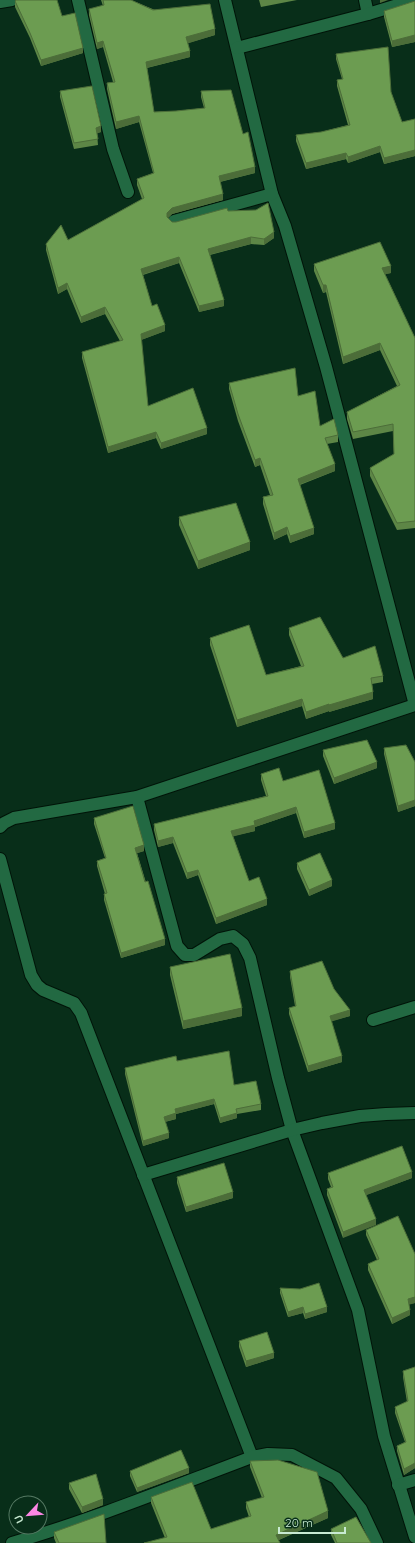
<svg xmlns="http://www.w3.org/2000/svg" width="415" height="1543" font-family="Quicksand,sans-serif">
	<rect width="100%" height="100%" fill="#082e19"/>
	<g fill="none" stroke-linecap="round" stroke-linejoin="round">
		<g stroke="#011408" stroke-width="14">
			<g id="street">
				<polyline points="78,0 113,149 128,192"/>
				<polyline points="225,0 272,194 285,226 326,367 415,705"/>
				<polyline points="365,0 368,14"/>
				<polyline points="0,2 12,0"/>
				<polyline points="237,48 368,14 414,0"/>
				<polyline points="174,221 272,194"/>
				<polyline points="137,797 177,946 185,955 194,955 220,939 233,936 243,944 250,958 278,1078 292,1130 358,1310 384,1436 415,1537"/>
				<polyline points="0,827 4,823 14,818 137,797 415,705"/>
				<polyline points="0,859 31,975 37,985 43,990 74,1003 81,1013 252,1457"/>
				<polyline points="373,1020 415,1007"/>
				<polyline points="143,1175 292,1130 322,1123 360,1116 386,1114 415,1113"/>
				<polyline points="398,1485 415,1480"/>
				<path d="M12,1543c82,-24 160,-56 240,-86l16,-3 24,1 44,23 25,31 16,34"/>
			</g>
		</g>
		<use href="#street" stroke="#226942" stroke-width="12"/>
	</g>
	<g fill="#5d8646">
		<polygon points="101,0 131,0 215,35 188,43 190,57 147,68 154,112 176,111 204,108 201,97 201,91 243,134 255,173 220,182 223,200 172,214 168,218 172,222 176,222 228,211 274,238 264,245 251,244 210,255 224,306 199,312 179,263 143,275 152,306 165,331 141,340 148,406 207,434 161,449 156,438 108,453 82,358 82,352 120,341 105,314 81,323 67,289 58,294 46,250 46,244 68,240 142,199 137,185 137,179 153,173 139,122 116,129 107,89 107,83 113,82 103,47 97,49 89,15 89,9 103,6"/>
		<polygon points="259,0 297,0 261,7"/>
		<polygon points="15,1 62,16 83,53 41,66 30,38 15,7"/>
		<polygon points="415,1 415,42 392,47 384,17 384,11"/>
		<polygon points="336,54 391,92 402,122 415,119 415,156 384,164 380,152 348,163 346,159 306,169 296,141 296,135 321,132 348,125 337,86 337,80 342,79 336,59"/>
		<polygon points="60,91 101,132 97,133 98,145 74,149 60,97"/>
		<polygon points="314,264 391,273 385,274 415,338 415,528 397,530 370,476 370,468 394,454 393,431 353,439 347,419 347,412 397,386 380,350 343,364 326,292 323,293 314,271"/>
		<polygon points="229,383 298,396 320,426 338,435 338,442 327,444 335,471 300,485 314,534 290,543 287,534 274,540 263,504 263,497 270,495 260,465 255,467 238,421 229,389"/>
		<polygon points="179,517 250,550 198,569 179,525"/>
		<polygon points="289,628 343,658 383,676 383,682 372,684 373,699 329,712 329,711 306,719 302,706 237,727 210,645 210,638 266,675 301,666 289,635"/>
		<polygon points="384,748 415,762 415,806 398,812 384,754"/>
		<polygon points="323,750 377,768 334,784 323,756"/>
		<polygon points="261,774 283,781 335,829 304,838 296,813 255,827 255,831 233,836 249,881 267,905 216,924 198,875 187,879 173,843 158,847 154,830 154,824 266,796 261,780"/>
		<polygon points="94,818 144,851 137,853 165,945 121,958 104,900 104,894 105,894 97,866 97,861 105,858 94,824"/>
		<polygon points="297,863 332,886 309,896 297,869"/>
		<polygon points="170,967 242,1016 183,1029 170,975"/>
		<polygon points="290,971 334,989 350,1016 331,1021 342,1062 308,1072 289,1014 289,1008 295,1006 290,977"/>
		<polygon points="177,1061 234,1085 261,1104 261,1110 237,1114 237,1118 220,1123 214,1104 176,1114 176,1119 165,1122 169,1138 143,1146 125,1074 125,1068"/>
		<polygon points="328,1173 412,1178 366,1195 343,1238 327,1195 327,1189 331,1187 328,1179"/>
		<polygon points="177,1177 233,1198 186,1212 177,1183"/>
		<polygon points="366,1230 415,1303 409,1304 410,1315 392,1324 368,1270 368,1264 377,1260 366,1235"/>
		<polygon points="280,1288 327,1312 305,1319 303,1313 288,1317 280,1293"/>
		<polygon points="239,1341 274,1358 246,1367 239,1347"/>
		<polygon points="415,1367 415,1468 404,1475 397,1451 397,1446 405,1442 395,1413 395,1407 407,1402 403,1377 403,1371"/>
		<polygon points="250,1461 328,1518 279,1540 165,1538 151,1503 151,1497 211,1529 249,1517 246,1508 246,1502 262,1498 250,1467"/>
		<polygon points="130,1471 189,1473 137,1492 130,1476"/>
		<polygon points="69,1483 103,1505 82,1513 69,1489"/>
		<polygon points="331,1529 371,1543 335,1543 331,1535"/>
		<polygon points="54,1532 106,1543 56,1543 54,1538"/>
	</g>
	<g fill="#4c6d39">
		<polygon points="380,0 388,0 380,3"/>
		<polygon points="215,29 215,35 186,44 186,37"/>
		<polygon points="415,35 415,42 392,47 392,41"/>
		<polygon points="103,41 103,47 97,49 97,43"/>
		<polygon points="83,48 83,53 41,66 41,60"/>
		<polygon points="190,51 190,57 146,68 146,62"/>
		<polygon points="139,116 139,122 116,129 116,122"/>
		<polygon points="101,126 101,132 96,134 96,128"/>
		<polygon points="380,146 380,152 348,163 348,157"/>
		<polygon points="415,150 415,156 384,164 384,158"/>
		<polygon points="346,153 346,159 306,169 306,163"/>
		<polygon points="255,167 255,173 219,182 219,176"/>
		<polygon points="223,194 223,200 172,214 167,219 167,213 172,208"/>
		<polygon points="274,232 274,238 264,245 264,239"/>
		<polygon points="251,237 251,244 208,255 208,249"/>
		<polygon points="179,257 179,263 141,275 141,269"/>
		<polygon points="391,266 391,273 382,275 382,268"/>
		<polygon points="67,283 67,289 58,294 58,288"/>
		<polygon points="323,285 326,285 326,292 323,293"/>
		<polygon points="224,300 224,306 199,312 199,306"/>
		<polygon points="105,307 105,314 81,323 81,317"/>
		<polygon points="165,325 165,331 141,340 141,334"/>
		<polygon points="380,343 380,350 343,364 343,357"/>
		<polygon points="207,428 207,434 161,449 161,443"/>
		<polygon points="156,432 156,438 108,453 108,447"/>
		<polygon points="260,458 260,465 255,467 255,460"/>
		<polygon points="335,464 335,471 298,485 298,479"/>
		<polygon points="287,527 287,534 274,540 274,533"/>
		<polygon points="314,528 314,534 290,543 290,536"/>
		<polygon points="250,542 250,550 198,569 198,561"/>
		<polygon points="373,692 373,699 329,712 329,705"/>
		<polygon points="302,699 302,706 237,727 237,720"/>
		<polygon points="329,704 329,711 306,719 306,712"/>
		<polygon points="377,762 377,768 334,784 334,778"/>
		<polygon points="415,800 415,806 398,812 398,806"/>
		<polygon points="296,807 296,813 255,827 255,831 231,837 231,831 254,821"/>
		<polygon points="335,823 335,829 304,838 304,832"/>
		<polygon points="173,837 173,843 158,847 158,841"/>
		<polygon points="144,845 144,851 135,854 135,848"/>
		<polygon points="198,870 198,875 187,879 187,873"/>
		<polygon points="332,880 332,886 309,896 309,890"/>
		<polygon points="267,899 267,905 216,924 216,918"/>
		<polygon points="165,939 165,945 121,958 121,953"/>
		<polygon points="242,1008 242,1016 183,1029 183,1021"/>
		<polygon points="350,1010 350,1016 330,1022 330,1016"/>
		<polygon points="342,1056 342,1062 308,1072 308,1066"/>
		<polygon points="214,1099 214,1104 176,1114 176,1119 164,1122 164,1117 175,1109"/>
		<polygon points="237,1113 237,1118 220,1123 220,1118"/>
		<polygon points="169,1133 169,1138 143,1146 143,1141"/>
		<polygon points="412,1172 412,1178 364,1196 364,1190"/>
		<polygon points="233,1192 233,1198 186,1212 186,1207"/>
		<polygon points="376,1219 376,1225 343,1238 343,1232"/>
		<polygon points="415,1297 415,1303 408,1305 408,1299"/>
		<polygon points="303,1307 303,1313 288,1317 288,1312"/>
		<polygon points="327,1307 327,1312 305,1319 305,1314"/>
		<polygon points="410,1310 410,1315 392,1324 392,1318"/>
		<polygon points="274,1353 274,1358 246,1367 246,1361"/>
		<polygon points="415,1463 415,1468 404,1475 404,1469"/>
		<polygon points="189,1468 189,1473 137,1492 137,1488"/>
		<polygon points="103,1499 103,1505 82,1513 82,1507"/>
		<polygon points="328,1511 328,1518 276,1541 276,1535"/>
	</g>
	<g fill="#6c9c51" stroke="#4c6d39">
		<polygon points="16,0 57,0 62,16 75,13 83,48 41,60 30,33 15,1"/>
		<polygon points="103,0 131,0 153,10 210,4 215,29 186,37 190,51 146,62 154,112 176,111 205,108 201,91 231,90 243,134 248,132 255,167 219,176 223,194 172,208 167,213 167,217 172,222 176,222 227,208 228,211 256,210 268,203 274,232 264,239 251,237 208,249 224,300 199,306 179,257 141,269 152,306 157,304 165,325 141,334 148,406 193,388 207,428 161,443 156,432 108,447 82,352 123,340 105,307 81,317 67,283 58,288 46,244 61,225 68,240 144,198 137,179 154,173 139,116 116,122 107,83 115,82 103,41 97,43 89,9 104,5"/>
		<polygon points="415,1 415,35 392,41 384,11"/>
		<polygon points="388,47 391,92 402,122 415,119 415,150 384,158 380,146 348,157 346,153 306,163 296,135 321,132 350,125 337,80 343,79 336,54"/>
		<polygon points="92,86 101,126 96,128 98,139 74,143 60,91"/>
		<polygon points="380,242 391,266 382,268 415,338 415,521 397,523 370,468 394,454 393,424 353,432 347,412 400,385 380,343 343,357 326,285 323,285 314,264"/>
		<polygon points="295,368 298,396 315,391 320,426 334,419 338,435 325,438 335,464 298,479 314,528 290,536 287,527 274,533 263,497 273,495 260,458 255,460 238,414 229,383"/>
		<polygon points="236,503 250,542 198,561 179,517"/>
		<polygon points="320,617 343,658 375,646 383,676 371,678 373,692 329,705 329,704 306,712 302,699 237,720 210,638 249,625 266,675 304,666 289,628"/>
		<polygon points="367,740 377,762 334,778 323,750"/>
		<polygon points="406,745 415,762 415,800 398,806 384,748"/>
		<polygon points="279,768 283,781 319,770 335,823 304,832 296,807 254,821 255,825 231,831 249,881 259,877 267,899 216,918 198,870 187,873 173,837 158,841 154,824 268,796 261,774"/>
		<polygon points="133,806 144,845 135,848 145,882 148,881 165,939 121,953 104,894 107,893 97,861 106,858 94,818"/>
		<polygon points="320,853 332,880 309,890 297,863"/>
		<polygon points="230,954 242,1008 183,1021 170,967"/>
		<polygon points="322,961 334,989 350,1010 330,1016 342,1056 308,1066 289,1008 296,1006 290,971"/>
		<polygon points="229,1051 234,1085 256,1081 261,1104 236,1109 237,1113 220,1118 214,1099 175,1109 176,1113 164,1117 169,1133 143,1141 125,1068 176,1056 177,1061"/>
		<polygon points="402,1146 412,1172 364,1190 376,1219 343,1232 327,1189 333,1187 328,1173"/>
		<polygon points="224,1163 233,1192 186,1207 177,1177"/>
		<polygon points="398,1216 415,1254 415,1297 408,1299 410,1310 392,1318 368,1264 379,1259 366,1230"/>
		<polygon points="319,1283 327,1307 305,1314 303,1307 288,1312 280,1288 300,1289"/>
		<polygon points="267,1332 274,1353 246,1361 239,1341"/>
		<polygon points="415,1367 415,1463 404,1469 397,1446 406,1442 395,1407 408,1401 403,1371"/>
		<polygon points="181,1450 189,1468 137,1488 130,1471"/>
		<polygon points="278,1460 317,1472 328,1511 276,1535 280,1543 144,1543 167,1537 151,1497 192,1482 211,1529 251,1516 246,1502 264,1497 250,1461"/>
		<polygon points="96,1474 103,1499 82,1507 69,1483"/>
		<polygon points="104,1514 106,1543 59,1543 54,1532"/>
		<polygon points="356,1517 371,1543 337,1543 331,1529"/>
	</g>
	<g transform="translate(28 1515) rotate(244)"><circle r="19" fill="#082e19" stroke="#557963"/>
	<path d="M0-3L7 15L0 10L-7 15Z" fill="#fc86e4"/>
	<text y="-6" font-size="11" font-weight="bold" text-anchor="middle" fill="#c8ead2">U</text>
	</g>
	<path d="M279 1527v6h66v-6" fill="none" stroke="#c8ead2" stroke-width="2"/>
	<text x="285" y="1527" font-size="12" fill="#c8ead2" stroke="#082e19" stroke-width="3" paint-order="stroke">20 m</text>
</svg>
